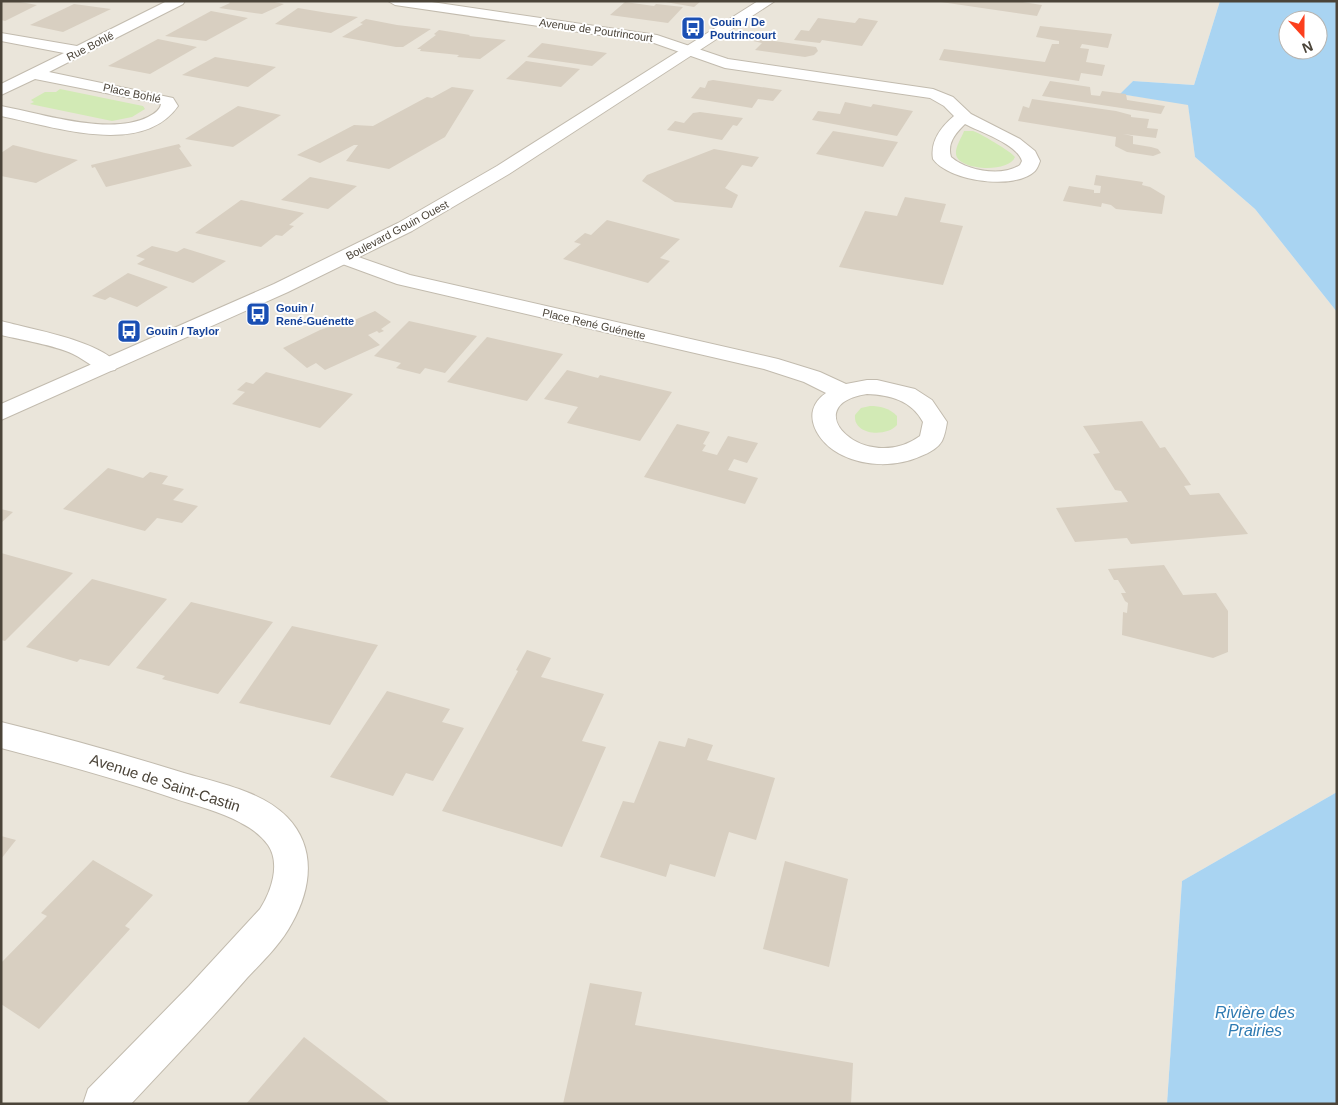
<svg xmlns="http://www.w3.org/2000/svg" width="1338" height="1105" font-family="Helvetica,sans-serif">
	<rect width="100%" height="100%" fill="#f6f3ec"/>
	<polygon fill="#eae5da" points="1,1 1220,1 1194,85 1133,81 1121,94 1188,104 1195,157 1255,209 1337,312 1337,792 1182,881 1167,1104 1,1104"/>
	<g fill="#d2eab5">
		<polygon points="60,89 143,106 145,109 132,117 112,121 30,104 34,102 31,100 45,92 56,92"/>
		<path d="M964,131c3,0 6,0 9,0 5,1 39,21 42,26 -7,17 -58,13 -59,-3 -1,-7 6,-17 8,-23z"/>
		<path d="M870,406c10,0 19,2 27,10v9c-10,12 -44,11 -42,-10l6,-7z"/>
	</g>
	<g fill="#a9d4f2" fill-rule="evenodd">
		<path d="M1220,1h117v311l-82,-103 -60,-52 -7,-52 -68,-11 13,-13 61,4zM1288,20h30v30h-30z"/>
		<polygon points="1337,792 1337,1104 1167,1104 1182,881"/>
	</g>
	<g fill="#d8cfc1">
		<polygon points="1,1 15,1 37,5 5,21 1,20"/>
		<polygon points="228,1 270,1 284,4 262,14 219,8 230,3"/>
		<polygon points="660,1 701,1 694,7"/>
		<polygon points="934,1 1016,1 1042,5 1037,16"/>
		<polygon points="625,2 654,6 656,4 683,7 668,23 610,15"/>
		<polygon points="74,4 111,9 63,32 30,25"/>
		<polygon points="298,8 328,13 358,17 331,33 275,24"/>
		<polygon points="211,11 248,18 206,41 165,36"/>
		<polygon points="818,18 855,23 859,18 878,21 862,46 822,40 820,43 794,40 801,30 809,31"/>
		<polygon points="366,19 397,25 431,29 403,47 396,47 342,37 363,24 360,23"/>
		<polygon points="1040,26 1112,34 1108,48 1082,44 1080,48 1089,49 1086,62 1105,65 1102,76 1081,73 1079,81 939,60 944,49 1045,62 1052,44 1059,44 1059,41 1036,37"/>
		<polygon points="439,30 470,35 469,36 506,40 480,59 457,57 459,55 420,51 421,49 417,49 436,35 434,34"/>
		<polygon points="158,39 197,47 150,74 108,66"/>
		<polygon points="760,39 816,47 818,51 814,55 805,57 755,50 762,43 753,41"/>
		<polygon points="542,43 607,53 592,66 527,57"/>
		<polygon points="215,57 246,62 276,67 248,87 182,75"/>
		<polygon points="526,61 580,69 561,87 506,79"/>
		<polygon points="713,80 782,90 773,101 758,99 752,108 691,98 700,87 705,88 708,81"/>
		<polygon points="1050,81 1090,87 1091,95 1100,96 1102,91 1126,94 1127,100 1165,106 1161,114 1042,96"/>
		<polygon points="452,87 474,90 445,137 389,169 346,161 358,145 354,145 320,163 297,155 354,125 373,126 427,97 432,98"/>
		<polygon points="1032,99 1116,111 1131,115 1131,117 1149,119 1147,128 1158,129 1156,138 1123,134 1133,136 1133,144 1151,147 1158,149 1161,153 1153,156 1127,152 1115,146 1116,137 1018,121 1023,106 1029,108"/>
		<polygon points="845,102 871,107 873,104 913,111 897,136 812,120 818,111 840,114"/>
		<polygon points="238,106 281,115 233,147 185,139"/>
		<polygon points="700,112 743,118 737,126 733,125 722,140 667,130 675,121 684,123 693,113"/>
		<polygon points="833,131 898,142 883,167 816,154"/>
		<polygon points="179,144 181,147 179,148 192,166 106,187 95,167 92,168 91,165"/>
		<polygon points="13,145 45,153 78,160 36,183 1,176 1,153"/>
		<polygon points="714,149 759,157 752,167 742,165 725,188 738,195 732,208 675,202 642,181 647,175"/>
		<polygon points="1096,175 1143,182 1142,185 1150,187 1165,196 1162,214 1116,209 1111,205 1102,203 1101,207 1063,201 1069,186 1094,190 1094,193 1103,193 1100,193 1101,186 1094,185"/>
		<polygon points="310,177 357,186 328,209 281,200"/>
		<polygon points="905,197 946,204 940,222 963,226 943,285 839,267 865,211 897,216"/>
		<polygon points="241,200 304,213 289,225 294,226 282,236 276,235 261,247 195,233"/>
		<polygon points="607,220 680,239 660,258 670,261 648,283 563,259 581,244 574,242 585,233 591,235"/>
		<polygon points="152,246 177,252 184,248 226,261 193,283 137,264 145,259 136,256"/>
		<polygon points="128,273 168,287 137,307 110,297 105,300 92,296"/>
		<polygon points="375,311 391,322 381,329 384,331 379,333 377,331 368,335 380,345 325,370 316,363 307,368 283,348 320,330 348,320 350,322"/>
		<polygon points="409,321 477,336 445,373 425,368 420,374 396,368 401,363 374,356"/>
		<polygon points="487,337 563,354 527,401 447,382"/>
		<polygon points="567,370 598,378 600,375 672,392 640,441 567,423 578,407 544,399"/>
		<polygon points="266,372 353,394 320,428 232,404 245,392 237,390 246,382 253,384"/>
		<polygon points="1142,421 1160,448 1165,447 1191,485 1184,486 1190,495 1219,493 1248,534 1131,544 1127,538 1075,542 1056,508 1128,502 1121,491 1115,490 1093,454 1100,453 1083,426"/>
		<polygon points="677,424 710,432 703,444 706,445 702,451 717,455 728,436 758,443 747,463 734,459 728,470 758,478 745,504 644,477"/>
		<polygon points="108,468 143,478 150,472 168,476 162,484 184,489 173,500 198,506 182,523 157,518 145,531 63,509"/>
		<polygon points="1,509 13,512 1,523"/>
		<polygon points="1,553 73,573 5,641 1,640"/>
		<polygon points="1164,565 1183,595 1216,593 1228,611 1228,652 1213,658 1122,635 1123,612 1127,613 1128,603 1125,601 1121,593 1126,593 1118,580 1114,580 1108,569"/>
		<polygon points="92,579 167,599 109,666 80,659 77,662 26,647"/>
		<polygon points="191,602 273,622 218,694 162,679 165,676 136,668"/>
		<polygon points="292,626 378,645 330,725 239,703"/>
		<polygon points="527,650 551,658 541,677 604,694 582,741 606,747 562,847 442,811 518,671 516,670"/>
		<polygon points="387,691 450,709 442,722 464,728 433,781 406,773 393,796 330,777"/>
		<polygon points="688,738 713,745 707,760 775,778 756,840 729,832 715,877 670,864 666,877 600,857 623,801 634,803 659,741 685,747"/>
		<polygon points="1,836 16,840 1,859"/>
		<polygon points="93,860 153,895 125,926 130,929 39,1029 1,1004 1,963 47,916 41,913"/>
		<polygon points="785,861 848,879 829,967 763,949"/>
		<polygon points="590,983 642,992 635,1025 853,1063 851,1104 563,1104"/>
		<polygon points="304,1037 391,1104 246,1104"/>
	</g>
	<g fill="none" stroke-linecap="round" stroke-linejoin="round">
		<g stroke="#c2bbae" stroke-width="2">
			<g id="minor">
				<path d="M167,1h18l-2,3 -134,68 124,26 5,8c-36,52 -126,20 -177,10v-10c42,8 109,30 147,11 6,-3 12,-7 13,-13l-126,-25 -34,16v-11l63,-31 -63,-12v-8l76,13z"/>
				<path d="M388,1h37l232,34 71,24 205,30 20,8 18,17 49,25 15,12 5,10c-1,3 -3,8 -5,10 -20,20 -87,10 -102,-12 -3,-18 8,-32 21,-43l-10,-10 -14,-8 -205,-30 -71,-25 -259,-38zM965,124c15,8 52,20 57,37l-2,4c-18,12 -53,6 -69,-8 -4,-14 4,-23 14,-33z"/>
				<path d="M344,252l66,23 368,84 42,13 26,12 21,-4h10l38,9 17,11 15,22c-1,6 -2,13 -5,19 -4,7 -13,12 -21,15 -24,11 -55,11 -79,-1 -24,-11 -44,-43 -16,-62l-22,-11 -40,-13 -367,-85 -60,-22 -3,-4 3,-4zM867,394c23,1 44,6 56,28l-3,14c-55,40 -126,-31 -53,-42z"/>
				<path d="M1,321c29,8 101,20 117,44l-3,5c-17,4 -27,-9 -42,-16 -19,-9 -51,-14 -72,-19z"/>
				<path d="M1,722c62,15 122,32 183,51 34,10 78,18 103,44 30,31 24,72 5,106 -11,21 -29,38 -45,55 -37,43 -77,84 -116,126h-48l5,-15 101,-103 71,-77c11,-17 21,-45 8,-64 -7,-10 -17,-17 -27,-22 -21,-12 -45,-17 -68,-25 -56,-19 -114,-35 -172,-50z"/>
			</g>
		</g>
		<g stroke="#c2bbae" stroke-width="2">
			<polygon id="tertiary" points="758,1 775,1 509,174 412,231 288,292 1,420 1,404 274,284 398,223 497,166"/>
		</g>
		<use href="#minor" fill="#fff" fill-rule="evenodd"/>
		<use href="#tertiary" fill="#fff" fill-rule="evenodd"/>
	</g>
	<defs>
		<g id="bus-square" transform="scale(1.25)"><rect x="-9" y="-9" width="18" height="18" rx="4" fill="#1a4fb4" stroke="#fff"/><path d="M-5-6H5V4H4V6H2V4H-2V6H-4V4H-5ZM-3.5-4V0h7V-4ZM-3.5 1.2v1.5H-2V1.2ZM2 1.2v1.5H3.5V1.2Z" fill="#fff"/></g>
	</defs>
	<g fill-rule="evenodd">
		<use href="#bus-square" x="693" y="28"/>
		<use href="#bus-square" x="258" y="314"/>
		<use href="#bus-square" x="129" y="331"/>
	</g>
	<g text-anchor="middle" stroke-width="4" stroke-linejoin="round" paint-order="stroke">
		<g font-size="11" font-weight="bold" fill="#164399" stroke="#fff" text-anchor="start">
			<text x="710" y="26">Gouin / De<tspan x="710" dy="13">Poutrincourt</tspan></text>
			<text x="276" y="312">Gouin /<tspan x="276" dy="13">René-Guénette</tspan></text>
			<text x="146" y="335">Gouin / Taylor</text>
		</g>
		<g font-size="11" fill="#4b4439" stroke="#fff">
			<text transform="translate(596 30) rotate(8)" y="4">Avenue de Poutrincourt</text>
			<text transform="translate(90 46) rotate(-27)" y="4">Rue Bohlé</text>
			<text transform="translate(132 93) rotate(12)" y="4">Place Bohlé</text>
			<text transform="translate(397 230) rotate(-28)" y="4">Boulevard Gouin Ouest</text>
			<text transform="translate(594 324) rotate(13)" y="4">Place René Guénette</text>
		</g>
		<g font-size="15" fill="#4b4439" stroke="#fff">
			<text transform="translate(165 783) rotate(18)" y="5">Avenue de Saint-Castin</text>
		</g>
		<g font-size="16" font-style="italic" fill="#2e7ab2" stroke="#fff">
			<text x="1255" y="1018">Rivière des<tspan x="1255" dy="18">Prairies</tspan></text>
		</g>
	</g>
	<rect width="1338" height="1105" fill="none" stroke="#4b4439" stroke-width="5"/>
	<g transform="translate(1303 35) rotate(159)"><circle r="24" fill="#ffffff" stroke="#b7b4b0"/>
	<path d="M0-4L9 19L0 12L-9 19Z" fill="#fc3f1d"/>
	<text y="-8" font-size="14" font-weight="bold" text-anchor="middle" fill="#4b4439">N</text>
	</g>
</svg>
